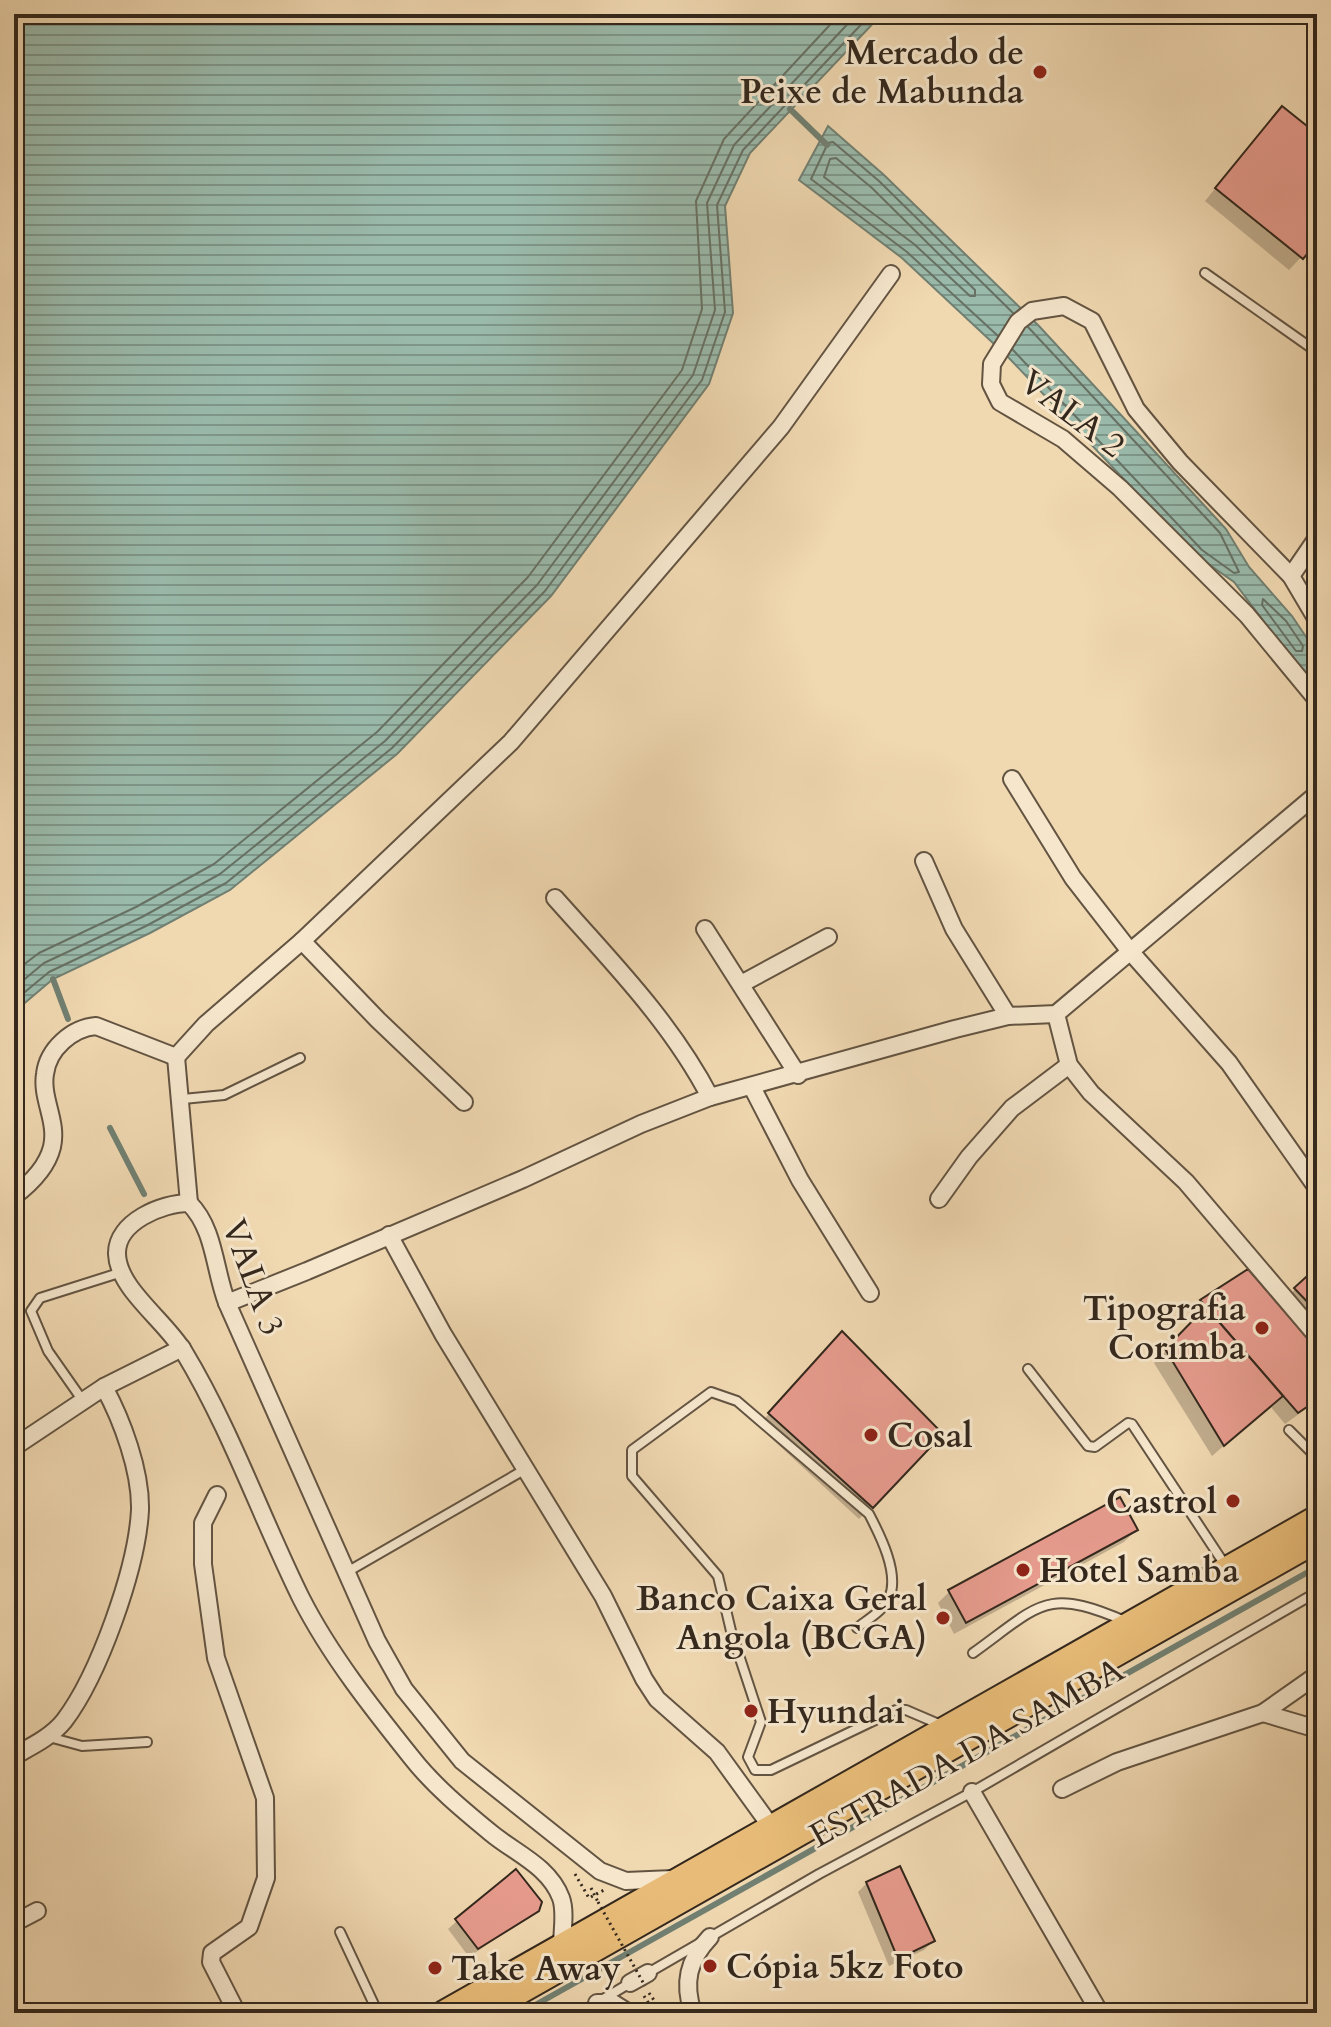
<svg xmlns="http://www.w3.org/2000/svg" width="1331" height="2027" font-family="Cardo,serif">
	<defs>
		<pattern id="water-rules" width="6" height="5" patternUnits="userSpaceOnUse" patternTransform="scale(2)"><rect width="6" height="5" fill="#9abaab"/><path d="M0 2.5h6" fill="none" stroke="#7e978b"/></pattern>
	</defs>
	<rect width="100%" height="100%" fill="#f0d8b1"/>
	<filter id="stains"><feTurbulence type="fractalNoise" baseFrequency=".0025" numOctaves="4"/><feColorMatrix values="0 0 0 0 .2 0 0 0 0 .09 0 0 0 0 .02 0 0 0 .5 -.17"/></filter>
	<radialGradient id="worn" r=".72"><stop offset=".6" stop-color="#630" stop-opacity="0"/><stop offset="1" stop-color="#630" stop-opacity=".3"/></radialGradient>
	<g fill="url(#water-rules)" stroke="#718072" stroke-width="2">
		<polygon points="14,14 882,14 750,153 725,206 733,313 709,384 551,596 397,754 230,890 150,933 53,979 14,1012"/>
		<polygon points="828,126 884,175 1039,326 1226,529 1249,567 1292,616 1317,653 1317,692 1234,582 1197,556 1009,358 902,258 799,180"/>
	</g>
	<g fill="#0003">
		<polygon points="1271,120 1317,136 1317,262 1305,253 1289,270 1205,201"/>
		<polygon points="1317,1269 1317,1329 1286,1298"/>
		<polygon points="1247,1271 1317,1352 1317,1401 1285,1424 1270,1406 1212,1456 1154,1363 1196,1321 1189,1313 1201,1302"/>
		<polygon points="830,1346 940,1434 859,1519 758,1426"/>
		<polygon points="1136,1530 1124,1542 954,1634 938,1603 950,1591"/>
		<polygon points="867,1883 933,1941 924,1950 889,1966 858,1892"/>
		<polygon points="537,1910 469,1957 448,1929 457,1921"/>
	</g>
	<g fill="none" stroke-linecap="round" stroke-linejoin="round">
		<g stroke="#677164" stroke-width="2">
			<polygon points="836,158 872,188 975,290 975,296 970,296 914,244 824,177 830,159"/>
			<polyline points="998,336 907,252 811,179 828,143 833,142 879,181 1013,313"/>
			<polyline points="1013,350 1202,550 1234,573 1239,572 1220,533 1028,327"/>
			<polygon points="1263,599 1286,621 1303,646 1302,651 1296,651 1262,605"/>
			<polyline points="14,972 39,953 136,907 214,864 377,732 528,577 682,370 702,309 696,201 724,139 840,14"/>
			<polyline points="14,988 44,963 142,917 220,874 385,741 537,585 693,375 715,310 707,203 734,145 857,14"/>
			<polyline points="14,1001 49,972 146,926 226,883 392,748 545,591 702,380 725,312 717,205 743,150 871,14"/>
		</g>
		<g stroke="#718072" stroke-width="6">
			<polyline points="790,109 827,145"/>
			<polyline points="53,979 68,1019"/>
			<polyline points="110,1128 144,1194"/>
			<polyline points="521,2013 1317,1567"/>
		</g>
	</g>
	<g fill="#e69b8d" stroke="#34281d" stroke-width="2">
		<polygon points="1282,106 1317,134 1317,242 1303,259 1215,188"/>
		<polygon points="1317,1267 1317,1312 1294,1288"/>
		<polygon points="1248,1269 1317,1349 1317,1400 1298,1413 1200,1300"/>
		<polygon points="1206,1307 1283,1396 1224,1446 1165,1349"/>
		<polygon points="842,1331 943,1434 873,1508 768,1413"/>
		<polygon points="1120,1497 1138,1530 966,1623 948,1590"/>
		<polygon points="900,1866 935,1941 898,1959 866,1882"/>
		<polygon points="516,1869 542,1902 539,1911 478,1949 455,1919"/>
	</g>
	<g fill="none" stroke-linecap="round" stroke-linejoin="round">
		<g stroke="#635442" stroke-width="12">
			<g id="lane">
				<polyline points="1205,273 1317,352"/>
				<polyline points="183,1099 224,1095 300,1058"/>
				<polyline points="1028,1369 1088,1446 1095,1447 1128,1423 1132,1424 1225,1565"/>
				<polyline points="83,1401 48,1351 31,1311 40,1298 119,1273"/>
				<polyline points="1289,1430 1317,1458"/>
				<polyline points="347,1572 524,1470"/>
				<path d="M857,1628c10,-8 26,-17 32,-30 11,-24 -9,-63 -20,-84l-132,-113 -26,-9 -79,58v26l86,100 13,55 30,91 -13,35 7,13h16l125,-60h10l35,15"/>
				<path d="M973,1653c67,-48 72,-67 154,-31"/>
				<polyline points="49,1737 82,1746 147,1742"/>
				<polyline points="340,1932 378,2013"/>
				<polyline points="648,1973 819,1874 972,1792 1317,1592"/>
				<polyline points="580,2013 630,1983"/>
			</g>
		</g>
		<g stroke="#635442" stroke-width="20">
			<g id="street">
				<polyline points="1291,576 1317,538"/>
				<polyline points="1317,620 1291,576 1180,462 1136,409 1092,321 1064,306 1032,311 1018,322 992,364 991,384 1000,402 1063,439 1120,488 1247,615 1317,700"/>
				<polyline points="1012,779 1073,878 1129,950 1229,1063 1317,1188"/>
				<polyline points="924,861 954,929 1008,1016"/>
				<path d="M555,898c56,63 116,124 155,199"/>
				<polyline points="705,929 798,1075"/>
				<polyline points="302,941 378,1020 464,1102"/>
				<polyline points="741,984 828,937"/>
				<polyline points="1056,1014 1069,1065 1091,1093 1186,1182 1317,1336"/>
				<polyline points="176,1057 189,1203"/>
				<polyline points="752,1087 800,1180 870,1293"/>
				<path d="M14,1196c16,-12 33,-29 38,-49 6,-26 -11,-48 -7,-73 3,-25 27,-46 51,-48l80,31 30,-33 96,-83 209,-199 270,-315 110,-153"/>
				<polyline points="939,1199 969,1157 1012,1108 1069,1065"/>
				<polyline points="389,1235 443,1334 603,1596 644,1679 657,1699 717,1752 772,1828"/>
				<polyline points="227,1303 307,1271 523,1179 641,1124 710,1097 955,1029 1008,1016 1056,1014 1317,794"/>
				<polyline points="14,1447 104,1387 182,1348"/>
				<polyline points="217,1495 203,1523 203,1564 216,1658 265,1798 266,1878 249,1927 212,1953 211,1962 237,2013"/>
				<polyline points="1263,1713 1317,1729"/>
				<path d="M14,1756c18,-10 37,-19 50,-35 35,-46 73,-153 76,-211 1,-39 -18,-90 -36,-123"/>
				<polyline points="1062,1789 1117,1762 1263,1713 1317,1675"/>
				<polyline points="972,1792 1100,2013"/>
				<polyline points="14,1923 37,1911"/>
				<path d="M562,1946c0,-15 4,-34 -1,-48 -12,-32 -46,-45 -70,-65 -28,-23 -57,-47 -79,-75 -40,-50 -82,-103 -111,-160 -40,-81 -70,-168 -117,-246 -19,-32 -66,-63 -67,-98 -1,-32 45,-51 72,-51 26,26 25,66 38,100l150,338 27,48 58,72 138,110 26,10 47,-2"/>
				<polyline points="630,1983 648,1973"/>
				<polyline points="597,2003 613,2003 629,2013"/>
				<path d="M693,2013c-10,-30 -5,-53 17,-76"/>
			</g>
		</g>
		<g stroke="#34281d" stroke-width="28">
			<g id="primary">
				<polyline points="444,2013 1317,1518"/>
				<polyline points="482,2013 1317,1540"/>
			</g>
		</g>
		<g stroke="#34281d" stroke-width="3" stroke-dasharray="2 4" stroke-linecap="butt">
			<polyline points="575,1874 589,1898 604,1890"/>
			<polyline points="591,1888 598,1902"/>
			<polyline points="649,1993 663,2013"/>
			<polyline points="644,1996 655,2013"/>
		</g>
		<use href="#lane" stroke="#f5e6cc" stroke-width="8"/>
		<use href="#street" stroke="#f5e6cc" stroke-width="16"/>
		<use href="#primary" stroke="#e8bc78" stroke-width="24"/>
		<polyline stroke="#34281d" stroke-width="3" stroke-dasharray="2 4" stroke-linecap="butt" points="598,1902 645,1986"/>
	</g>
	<g fill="#8f2418" stroke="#f5e6cc" stroke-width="3">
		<circle cx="1040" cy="72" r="8"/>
		<circle cx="1262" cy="1328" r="8"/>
		<circle cx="871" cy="1435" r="8"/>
		<circle cx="1233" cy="1501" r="8"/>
		<circle cx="1023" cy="1570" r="8"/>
		<circle cx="943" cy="1618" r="8"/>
		<circle cx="751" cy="1711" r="8"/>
		<circle cx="710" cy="1966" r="8"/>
		<circle cx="435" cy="1968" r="8"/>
	</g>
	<g text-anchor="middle" stroke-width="6" stroke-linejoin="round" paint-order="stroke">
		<g font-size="34" font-weight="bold" fill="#34281d" stroke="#f5e6cc" text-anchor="start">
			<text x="1024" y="64" text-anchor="end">Mercado de<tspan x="1024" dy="39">Peixe de Mabunda</tspan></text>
			<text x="1246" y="1320" text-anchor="end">Tipografia<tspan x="1246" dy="39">Corimba</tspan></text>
			<text x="887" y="1447">Cosal</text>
			<text x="1217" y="1513" text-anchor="end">Castrol</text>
			<text x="1039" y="1582">Hotel Samba</text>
			<text x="927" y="1610" text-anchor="end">Banco Caixa Geral<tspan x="927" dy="39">Angola (BCGA)</tspan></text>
			<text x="767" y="1723">Hyundai</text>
			<text x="726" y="1978">Cópia 5kz Foto</text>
			<text x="451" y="1980">Take Away</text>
		</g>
		<g font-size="34" fill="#34281d" stroke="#f5e6cc">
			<text transform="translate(1073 413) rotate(37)" y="12">VALA 2</text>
			<text transform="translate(254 1277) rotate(70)" y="12">VALA 3</text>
			<text transform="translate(966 1752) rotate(-29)" y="12">ESTRADA DA SAMBA</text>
		</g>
	</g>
	<rect width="1331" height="2027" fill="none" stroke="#f0d8b1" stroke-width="48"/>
	<rect x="16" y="16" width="1299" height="1995" fill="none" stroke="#34281d" stroke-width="4"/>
	<rect x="24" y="24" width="1283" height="1979" fill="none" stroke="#34281d" stroke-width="2"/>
	<rect width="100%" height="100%" filter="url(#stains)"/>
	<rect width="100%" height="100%" fill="url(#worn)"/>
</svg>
